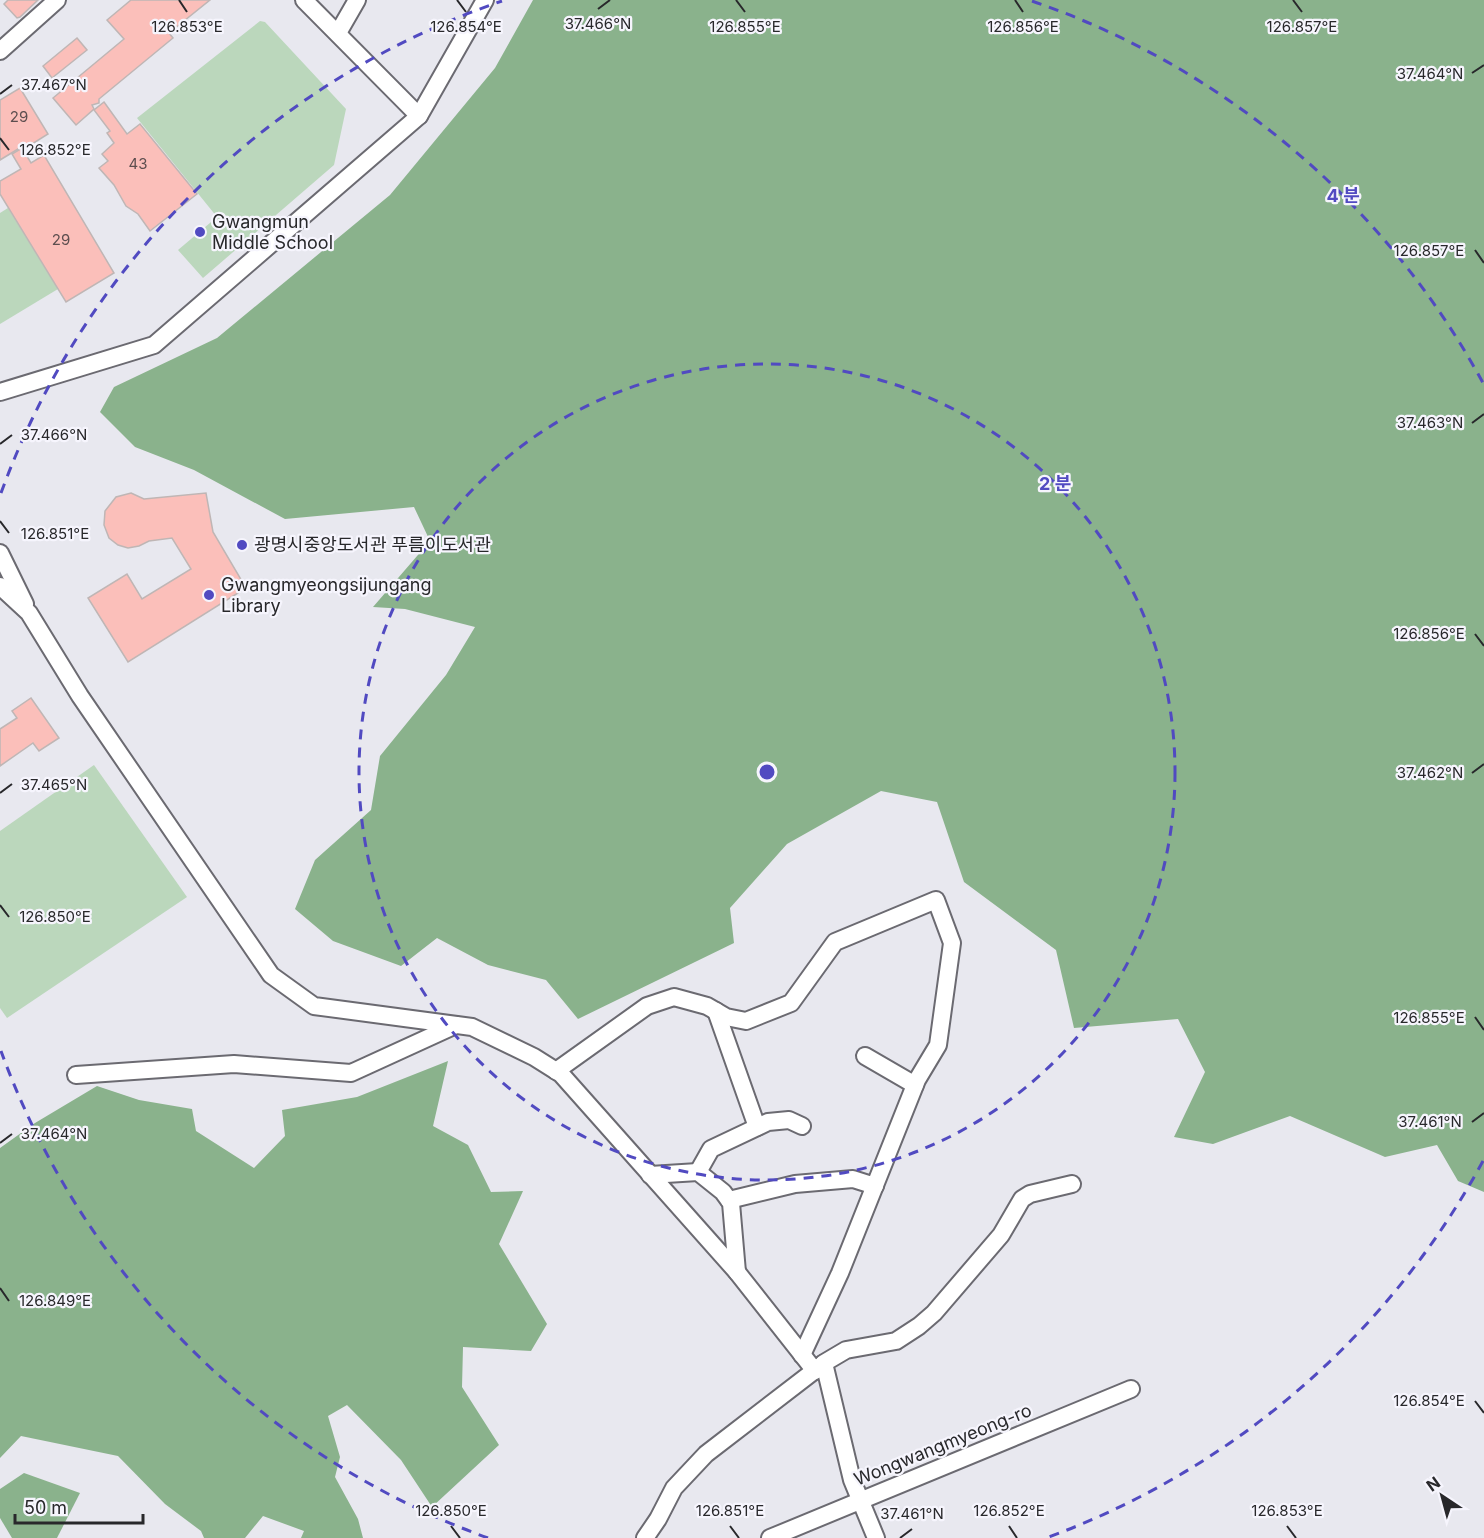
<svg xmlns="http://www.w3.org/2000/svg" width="1484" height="1538" font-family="Inter,'Noto Sans KR',sans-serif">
	<rect width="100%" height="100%" fill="#e8e8ef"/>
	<g fill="#bbd7bc">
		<polygon points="260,21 265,22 346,109 334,165 203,278 178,250 217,217 137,118"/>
		<polygon points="8,208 58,289 0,324 0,213"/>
		<polygon points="94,765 187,897 7,1018 0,1008 0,831"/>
	</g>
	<g fill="#8ab28c">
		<polygon points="533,0 1484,0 1484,1192 1458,1181 1437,1145 1385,1157 1290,1116 1213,1144 1174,1137 1205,1072 1178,1019 1074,1028 1056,950 964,882 937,802 881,791 787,844 730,908 734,943 578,1019 546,980 488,965 437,938 401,966 333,941 295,909 315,860 371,810 380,756 446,675 475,627 405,609 373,607 430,541 414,507 285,519 194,470 135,447 100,412 114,387 217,338 390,195 495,68"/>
		<polygon points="448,1061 433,1126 468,1145 491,1192 523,1191 499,1244 547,1324 531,1351 463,1347 462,1387 499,1445 432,1507 401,1460 347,1405 328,1416 340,1457 335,1477 358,1519 363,1538 301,1538 304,1531 263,1516 245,1538 204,1538 201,1531 165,1504 118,1456 21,1436 0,1458 0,1148 35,1123 97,1086 139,1100 192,1109 196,1131 254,1168 285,1136 282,1110 357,1097"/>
		<polygon points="24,1473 80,1493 57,1538 12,1538 0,1518 0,1489"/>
	</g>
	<g fill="#fbbfba" stroke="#bfb6b5" stroke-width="1.5">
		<polygon points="8,0 38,0 20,17 17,18 4,4"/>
		<polygon points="131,0 210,0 169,33 173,38 99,99 99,103 92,105 94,109 76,125 53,98 124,39 107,20"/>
		<polygon points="77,38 87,50 52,78 43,66"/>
		<polygon points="20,88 48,134 24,149 23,146 0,160 0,100"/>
		<polygon points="104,102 127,134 140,124 197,194 150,231 138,214 126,206 114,185 99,168 108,161 102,154 114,143 107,133 110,131 94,110"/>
		<polygon points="22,148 31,163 44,155 114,273 66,302 0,194 0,181 21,169 12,154"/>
		<polygon points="131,493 144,499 206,493 213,532 246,588 128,662 88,598 127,574 142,599 191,569 172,538 149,541 139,546 128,548 118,545 109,538 104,525 105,511 116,497"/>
		<polygon points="31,698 59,738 39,751 33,743 0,766 0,729 17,718 12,711"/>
	</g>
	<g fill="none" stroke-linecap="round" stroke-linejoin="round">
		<g stroke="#6b6a71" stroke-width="20">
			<g id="minor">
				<polyline points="304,0 419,116"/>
				<polyline points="338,33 357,0"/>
				<polyline points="0,51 57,0"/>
				<polyline points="0,392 154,345 419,116 485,0"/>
				<polyline points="0,553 25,604"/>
				<polyline points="0,586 29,613 80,696 271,975 314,1006 472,1027 534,1057 561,1074 737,1272 815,1371"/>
				<polyline points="716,1011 757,1127"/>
				<polyline points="865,1056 915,1085"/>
				<polyline points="556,1071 647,1006 674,997 707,1006 726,1017 746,1021 791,1003 835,942 936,900 952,943 938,1045 917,1080 840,1273 802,1355"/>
				<polyline points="76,1075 234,1064 351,1073 456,1025"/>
				<polyline points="698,1172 711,1149 768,1122 789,1120 802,1126"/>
				<polyline points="650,1175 698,1172 723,1192 731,1203 737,1272"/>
				<polyline points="729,1200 795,1184 853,1179 875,1186"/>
				<polyline points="645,1538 658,1519 674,1488 706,1454 823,1364"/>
				<polyline points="770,1538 1131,1389"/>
				<polyline points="876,1538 852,1480 824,1363 846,1350 896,1341 919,1326 934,1313 1001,1235 1022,1199 1030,1194 1072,1184"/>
			</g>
		</g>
		<use href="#minor" stroke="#fff" stroke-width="16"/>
	</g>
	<path fill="none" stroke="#28282b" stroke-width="2" d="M179,0l8,12M457,0l9,12M736,0l9,12M1015,0l8,12M1293,0l9,12M598,9l12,-9M1472,73l12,-8M0,94l12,-9M0,138l9,12M1475,250l9,13M1472,423l12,-9M0,444l12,-9M0,521l9,12M1475,634l9,12M1472,773l12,-9M0,793l12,-9M0,905l9,12M1475,1017l9,13M1472,1122l12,-9M0,1143l12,-9M0,1288l9,13M1475,1401l9,12M451,1526l9,12M730,1526l9,12M1009,1526l8,12M1287,1526l9,12M900,1538l12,-9"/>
	<g fill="none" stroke="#514ac1" stroke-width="3" stroke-dasharray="10 8">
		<circle cx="767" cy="772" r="408"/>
		<path d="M1483 1161A815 815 0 0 1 1046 1538M488 1538A815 815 0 0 1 1 1051M1 493A815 815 0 0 1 502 1M1032 1A815 815 0 0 1 1483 383"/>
	</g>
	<g fill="#514ac1" stroke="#f6f5fd" stroke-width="2">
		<circle cx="200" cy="232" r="6"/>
		<circle cx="242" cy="545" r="6"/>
		<circle cx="209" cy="595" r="6"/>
	</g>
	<g text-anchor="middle" stroke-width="4.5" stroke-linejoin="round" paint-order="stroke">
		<g font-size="15" fill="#5d4e4f">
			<text x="19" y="122">29</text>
			<text x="138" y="169">43</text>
			<text x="61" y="245">29</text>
		</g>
		<g font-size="18" fill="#28282b" stroke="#f6f5fd" text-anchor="start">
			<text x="212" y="228">Gwangmun<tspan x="212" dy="21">Middle School</tspan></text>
			<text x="254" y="551">광명시중앙도서관 푸름이도서관</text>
			<text x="221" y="591">Gwangmyeongsijungang<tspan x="221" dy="21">Library</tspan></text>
		</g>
		<g font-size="18" fill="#28282b" stroke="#f6f5fd">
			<text transform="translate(943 1445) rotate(-22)" y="6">Wongwangmyeong-ro</text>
		</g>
	</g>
	<g font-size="15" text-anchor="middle" fill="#28282b" stroke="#f6f5fd" stroke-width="4.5" stroke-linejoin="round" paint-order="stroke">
		<text x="598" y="29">37.466°N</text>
		<text x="187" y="32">126.853°E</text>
		<text x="466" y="32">126.854°E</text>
		<text x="745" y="32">126.855°E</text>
		<text x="1023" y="32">126.856°E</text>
		<text x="1302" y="32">126.857°E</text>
		<text x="1430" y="79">37.464°N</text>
		<text x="54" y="90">37.467°N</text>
		<text x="55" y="155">126.852°E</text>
		<text x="1429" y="256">126.857°E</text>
		<text x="1430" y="428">37.463°N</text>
		<text x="54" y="440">37.466°N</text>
		<text x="55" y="539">126.851°E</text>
		<text x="1429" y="639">126.856°E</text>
		<text x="1430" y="778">37.462°N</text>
		<text x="54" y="790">37.465°N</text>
		<text x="55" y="922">126.850°E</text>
		<text x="1429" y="1023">126.855°E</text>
		<text x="1430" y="1127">37.461°N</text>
		<text x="54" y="1139">37.464°N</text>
		<text x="55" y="1306">126.849°E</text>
		<text x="1429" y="1406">126.854°E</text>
		<text x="451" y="1516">126.850°E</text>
		<text x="730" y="1516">126.851°E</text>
		<text x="1009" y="1516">126.852°E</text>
		<text x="1287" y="1516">126.853°E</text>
		<text x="912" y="1519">37.461°N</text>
	</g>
	<circle cx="767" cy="772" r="9" fill="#514ac1" stroke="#f6f5fd" stroke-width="3"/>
	<g font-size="18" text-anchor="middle" font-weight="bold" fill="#514ac1" stroke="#f6f5fd" stroke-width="4.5" stroke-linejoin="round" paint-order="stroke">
		<text x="1343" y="202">4 분</text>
		<text x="1055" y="490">2 분</text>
	</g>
	<g transform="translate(1442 1496) rotate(324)" stroke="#f6f5fd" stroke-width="4.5" paint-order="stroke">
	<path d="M0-4.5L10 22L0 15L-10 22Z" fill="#28282b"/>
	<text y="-9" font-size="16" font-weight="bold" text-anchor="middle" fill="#28282b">N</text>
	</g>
	<path d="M15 1514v9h128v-9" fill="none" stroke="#28282b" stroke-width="3"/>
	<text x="24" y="1514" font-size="18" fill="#28282b" stroke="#f6f5fd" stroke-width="4.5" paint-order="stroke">50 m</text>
</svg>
